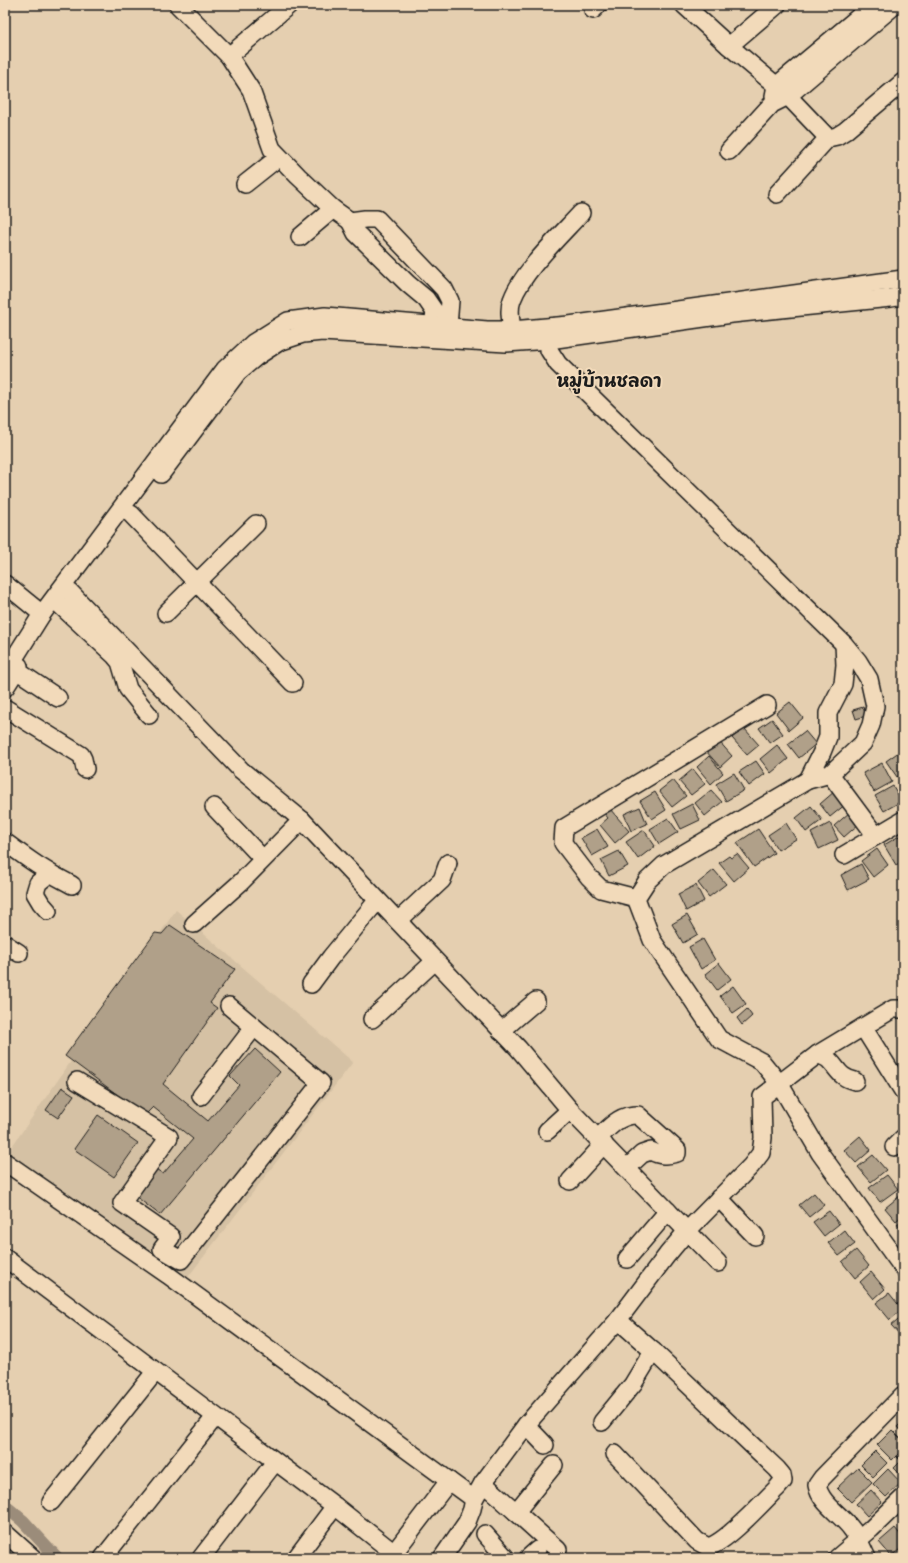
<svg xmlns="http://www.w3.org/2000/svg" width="908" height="1563" font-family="'Indie Flower','Playpen Sans Thai',sans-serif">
	<rect width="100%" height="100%" fill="#e5cfb0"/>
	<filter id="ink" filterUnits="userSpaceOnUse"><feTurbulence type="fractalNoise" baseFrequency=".025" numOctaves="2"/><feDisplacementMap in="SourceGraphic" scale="8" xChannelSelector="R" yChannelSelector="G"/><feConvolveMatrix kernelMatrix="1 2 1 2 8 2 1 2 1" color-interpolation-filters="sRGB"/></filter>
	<g filter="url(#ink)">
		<polygon fill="#d5c1a4" points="176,910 353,1062 188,1277 8,1152"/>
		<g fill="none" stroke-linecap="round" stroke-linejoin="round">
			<polyline stroke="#9b8c7a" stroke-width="13" points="5,1506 23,1521 57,1558"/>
		</g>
		<g fill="#b0a089" stroke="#1c1c1c">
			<polygon points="790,702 803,718 789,730 776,713"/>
			<polygon points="863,707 866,716 856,719 853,710"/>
			<polygon points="772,719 783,734 770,743 759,728"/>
			<polygon points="744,728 759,745 747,755 732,738"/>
			<polygon points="805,731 816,744 799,758 788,744"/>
			<polygon points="717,739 732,756 720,767 705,750"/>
			<polygon points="777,745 788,759 771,773 760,759"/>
			<polygon points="903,749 903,774 897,777 886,761"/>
			<polygon points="709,756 723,773 711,784 697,767"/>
			<polygon points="756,761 765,774 749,786 739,772"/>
			<polygon points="882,763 892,782 874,792 863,773"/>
			<polygon points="693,769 705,784 691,795 679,781"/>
			<polygon points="734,773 744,790 726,801 716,784"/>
			<polygon points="673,780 686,796 672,807 659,791"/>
			<polygon points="893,786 902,801 884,811 875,796"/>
			<polygon points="711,790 722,802 705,816 695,803"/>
			<polygon points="835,791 846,804 830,817 820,804"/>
			<polygon points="655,792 666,810 652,819 640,801"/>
			<polygon points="692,804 700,820 681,829 673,814"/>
			<polygon points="811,806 822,820 806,832 796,818"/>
			<polygon points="640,807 647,824 631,831 624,814"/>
			<polygon points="610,809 629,831 615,843 600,825 608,818 604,813"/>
			<polygon points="850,812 860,823 844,837 834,826"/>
			<polygon points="668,818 678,832 659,844 650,829"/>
			<polygon points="786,823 796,839 778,850 768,835"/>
			<polygon points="830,823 838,840 819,849 811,833"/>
			<polygon points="597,829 608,847 592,856 581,838"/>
			<polygon points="758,829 774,853 754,867 737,843"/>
			<polygon points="644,830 655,846 638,859 626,842"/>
			<polygon points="901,835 903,838 903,861 896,865 884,845"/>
			<polygon points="877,849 888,865 873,877 861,861"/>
			<polygon points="619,851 628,866 609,876 601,860"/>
			<polygon points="737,854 749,868 734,881 719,863 729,856 731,858"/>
			<polygon points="861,864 869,879 848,890 841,875"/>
			<polygon points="714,870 726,884 709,897 698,883"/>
			<polygon points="696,885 704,901 686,911 678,894"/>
			<polygon points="687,915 698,934 683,943 672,924"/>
			<polygon points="170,925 235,969 210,1003 217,1008 163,1084 208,1121 239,1085 230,1076 255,1049 280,1072 160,1215 134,1195 156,1169 163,1174 193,1139 153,1107 145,1115 65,1056 155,933 162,934"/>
			<polygon points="703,939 715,960 701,969 689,947"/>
			<polygon points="719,963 731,979 717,990 705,974"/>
			<polygon points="733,986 746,1004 733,1013 720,996"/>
			<polygon points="747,1009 752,1016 742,1025 737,1018"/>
			<polygon points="62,1087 74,1095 58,1118 46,1110"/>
			<polygon points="98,1115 138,1143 114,1177 74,1149"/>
			<polygon points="860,1136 871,1150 856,1163 844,1150"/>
			<polygon points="873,1155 886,1170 871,1182 858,1167"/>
			<polygon points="887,1175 898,1189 880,1202 869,1188"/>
			<polygon points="814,1193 824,1205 809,1217 799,1205"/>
			<polygon points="901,1195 903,1198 903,1215 896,1221 885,1208"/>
			<polygon points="829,1211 839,1224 824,1236 813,1222"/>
			<polygon points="903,1220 903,1233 897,1224"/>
			<polygon points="844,1230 855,1244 839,1256 828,1243"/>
			<polygon points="856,1250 869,1266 855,1278 842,1262"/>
			<polygon points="871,1272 885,1289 874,1299 860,1282"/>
			<polygon points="889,1293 902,1309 890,1320 876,1303"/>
			<polygon points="903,1315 903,1338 891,1325"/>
			<polygon points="903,1421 903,1433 897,1427"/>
			<polygon points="892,1430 903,1441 903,1449 892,1460 877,1445"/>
			<polygon points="875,1451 887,1463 873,1477 861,1465"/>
			<polygon points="903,1452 903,1477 894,1468 901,1461 897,1457"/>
			<polygon points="858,1468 872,1482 851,1502 837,1488"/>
			<polygon points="888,1469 901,1483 886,1497 873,1484"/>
			<polygon points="871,1490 882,1502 867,1516 856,1504"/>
			<polygon points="895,1528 903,1538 903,1547 891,1556 879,1542"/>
		</g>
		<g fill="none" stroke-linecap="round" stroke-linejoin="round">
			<g stroke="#1c1c1c" stroke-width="20">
				<g id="minor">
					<polyline points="178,5 229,56 251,90 272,149 298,176 333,209 350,221"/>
					<polyline points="684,5 729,46 785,93 828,138"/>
					<polyline points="593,10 598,5"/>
					<polyline points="729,46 777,5"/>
					<polyline points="229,56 289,5"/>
					<polyline points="774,96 776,86 873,5"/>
					<polyline points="729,151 772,104 788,96 895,5"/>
					<polyline points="245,184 279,157"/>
					<polyline points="777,194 828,138 837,136 845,131 903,82"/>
					<polyline points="300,237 333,209"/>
					<polyline points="433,325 435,312 426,299 408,284 356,233 350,221 365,219 377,219 444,289 450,301 448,326"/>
					<polyline points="550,327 549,350 558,364 844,644 858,661 869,679 875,706 871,725 863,743 830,774 808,780 664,865 647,881 636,898 652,940 719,1039 762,1062 779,1083 820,1153 903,1268"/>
					<path d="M512,330c-1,-10 -4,-20 0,-30 10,-28 48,-64 69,-87"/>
					<polyline points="161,474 238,372 256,357 279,342 303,334 322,332 506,343 549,340 732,314 891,298 903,296"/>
					<polyline points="131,514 293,683"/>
					<polyline points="5,584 42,614"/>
					<polyline points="70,592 241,770 302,820 518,1048 570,1110 718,1263"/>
					<polyline points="60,605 115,656 120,662 128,689 149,715"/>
					<polyline points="166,613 256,524"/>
					<polyline points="16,670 58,698"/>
					<polyline points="5,673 42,614 225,369 253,343 288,321 325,316 487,330 512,330 569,325 903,279"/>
					<polyline points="5,688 19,666"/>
					<polyline points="5,708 81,755 83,759 85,769"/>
					<polyline points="830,774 876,836"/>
					<polyline points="808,780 822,752 828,737 828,713 843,684 845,665 844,644"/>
					<polyline points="214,807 263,859"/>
					<path d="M5,842c23,17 41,30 67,43"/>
					<polyline points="844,855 903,820"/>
					<polyline points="636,898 601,889 589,877 563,843 564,828 767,705"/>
					<polyline points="48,911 41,903 35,893 38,883 49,874"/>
					<polyline points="398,921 442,880 448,863"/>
					<polyline points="194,924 241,882 302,820"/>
					<polyline points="5,944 19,953"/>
					<polyline points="311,984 331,957 377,901"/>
					<polyline points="372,1019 435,961"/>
					<polyline points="863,1027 903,1091"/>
					<polyline points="501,1031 536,1001"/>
					<path d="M818,1054c3,2 8,3 11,6 10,10 10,17 26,21"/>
					<polyline points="77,1081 169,1137 122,1203 171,1237 162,1249 181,1260 321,1083 229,1006"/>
					<polyline points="201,1096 254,1027"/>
					<polyline points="547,1131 570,1110"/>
					<path d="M598,1138c12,-11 22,-24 40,-23l39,35v3c-10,3 -17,3 -26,-2l-9,3 -15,14"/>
					<polyline points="894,1147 903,1138"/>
					<polyline points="5,1162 168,1275 474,1499"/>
					<polyline points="570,1181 604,1144"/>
					<polyline points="719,1198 755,1236"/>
					<polyline points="5,1258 335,1506 394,1553"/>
					<polyline points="627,1259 668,1211"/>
					<polyline points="602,1422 633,1384 653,1351 618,1320"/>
					<polyline points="526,1425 545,1445"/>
					<path d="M615,1454l82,87 11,6c19,-5 55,-45 70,-60l5,-6 -1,-6 -5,-6 -124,-118"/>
					<polyline points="483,1483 516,1512 554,1465"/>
					<polyline points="51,1502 155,1372"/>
					<polyline points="516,1512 558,1550"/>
					<polyline points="5,1533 33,1558"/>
					<polyline points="485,1534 506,1558"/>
					<polyline points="103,1558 215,1417"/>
					<polyline points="201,1558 275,1462"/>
					<polyline points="296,1558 335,1506"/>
					<polyline points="390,1558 449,1481"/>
					<polyline points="442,1558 467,1522 472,1509 474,1499 483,1483 526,1425 618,1320 667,1255 687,1231 751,1166 761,1153 763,1138 762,1097 818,1054 893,1009 903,1009"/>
					<polyline points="528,1558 537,1550"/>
					<polyline points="837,1558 871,1529 903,1498"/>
					<path d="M867,1558c-5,-10 -9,-22 -17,-31 -10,-13 -30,-24 -33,-42l5,-7 81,-83"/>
				</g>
			</g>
			<use href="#minor" stroke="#f2daba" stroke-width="17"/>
		</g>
	</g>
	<g text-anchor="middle" stroke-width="4" stroke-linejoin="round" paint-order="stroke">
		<g font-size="18" font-weight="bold" fill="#1c1c1c" stroke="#f2daba">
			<text x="609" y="387">หมู่บ้านชลดา</text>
		</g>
	</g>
	<rect width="908" height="1563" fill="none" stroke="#f2daba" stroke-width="20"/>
	<rect x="10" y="10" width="888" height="1543" fill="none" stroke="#1c1c1c" stroke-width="1.5" filter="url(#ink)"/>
</svg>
